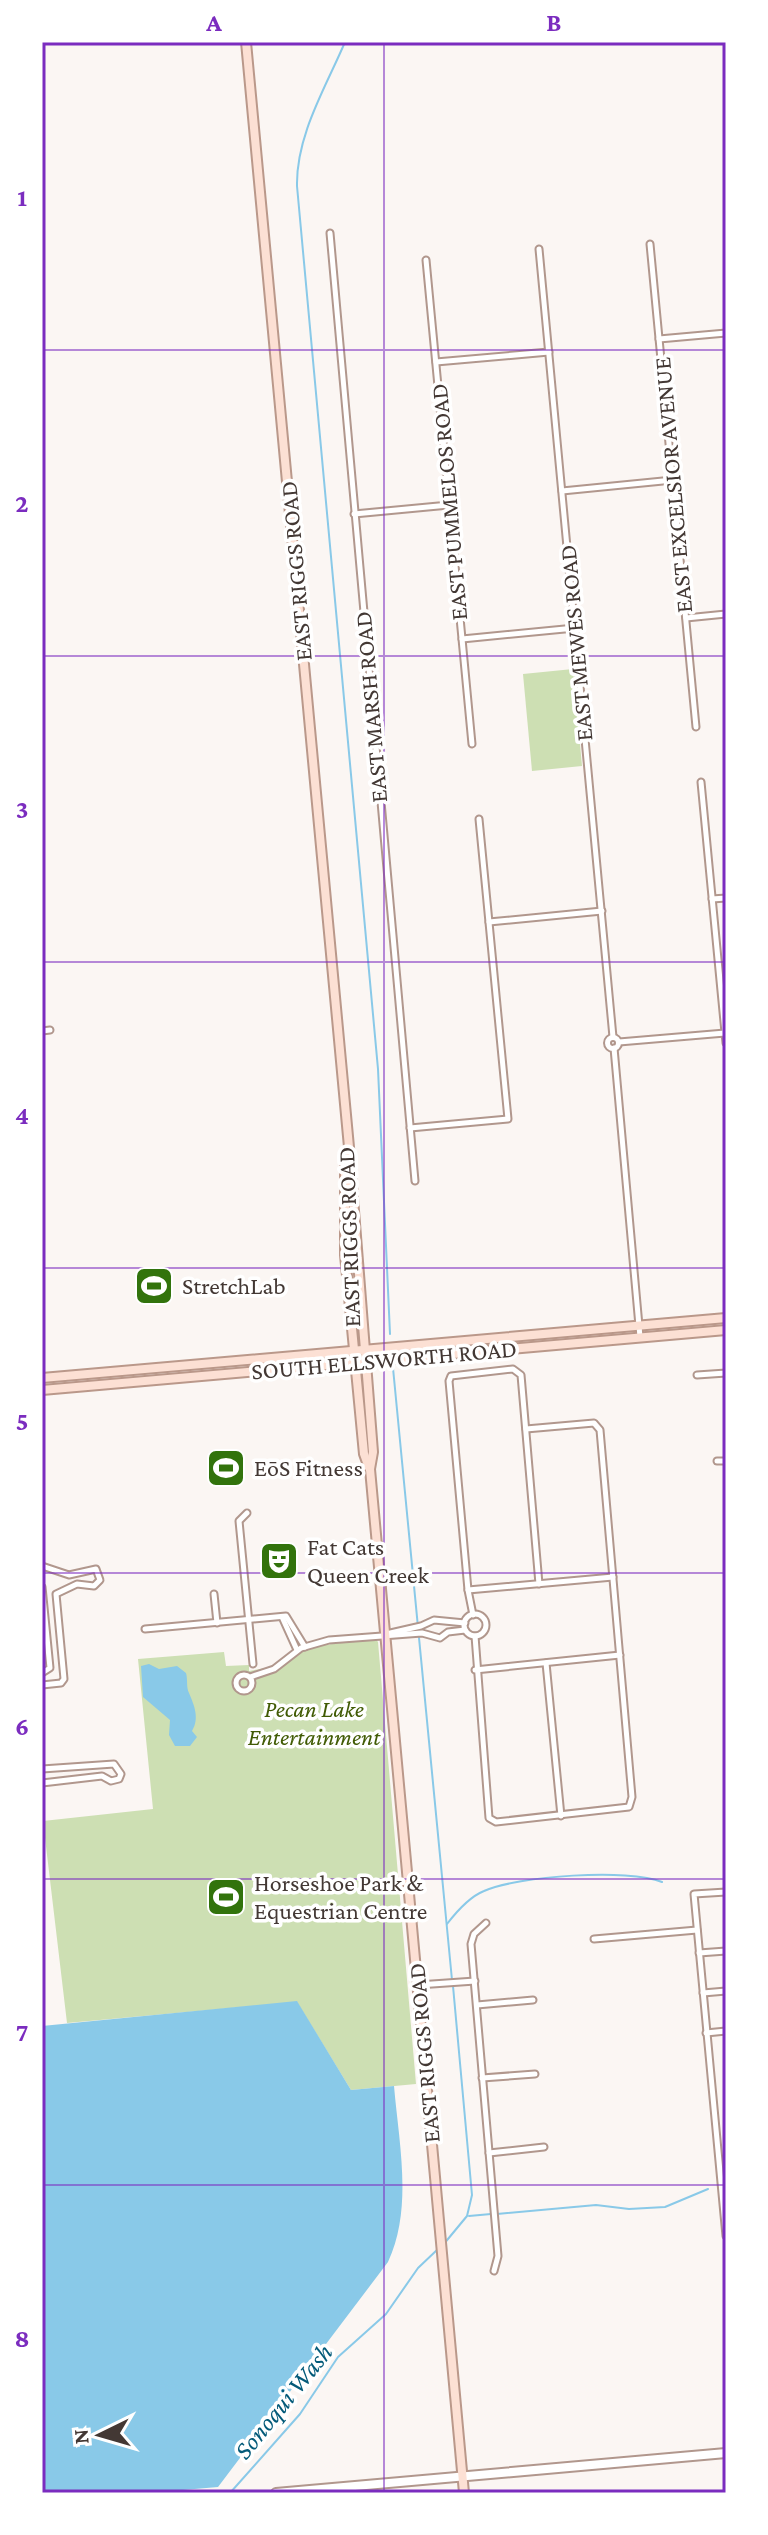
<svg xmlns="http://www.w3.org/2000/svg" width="768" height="2535" font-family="'Crimson Pro',serif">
	<rect width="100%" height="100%" fill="#fbf6f3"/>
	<g fill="#cddfb3">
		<polygon points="573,669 582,766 532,771 523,674"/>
		<polygon points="375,1638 378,1642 416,2084 351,2090 297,2002 67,2023 43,1821 153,1809 138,1659 224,1652 226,1666 249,1665 249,1671 271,1667 315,1640 318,1646"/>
	</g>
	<g fill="#89c9e8">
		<path d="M149,1664l10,5 18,-3 9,7c2,7 0,14 3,20 5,12 11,25 3,38l5,6 -7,9h-15l-6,-11 1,-15 -27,-23 -2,-31z"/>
		<path d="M297,2001l54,89 43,-4c5,58 19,122 -6,176l-170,225 -70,6h-106v-467z"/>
	</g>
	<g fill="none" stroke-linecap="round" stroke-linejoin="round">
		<g stroke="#89c9e8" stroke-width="2">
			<path d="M345,42c-19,45 -49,93 -48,144l81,883 12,265"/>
			<polyline points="393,1368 452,1980"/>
			<path d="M447,1924c10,-13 22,-27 37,-33 33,-15 145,-23 178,-9"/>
			<polyline points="497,2214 596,2205 629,2209 665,2207 708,2189"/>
			<polyline points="469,2216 491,2214"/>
			<polyline points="443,2245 467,2216 472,2195 453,1986"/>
			<polyline points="230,2493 300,2414 338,2357 386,2314 418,2268 438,2249"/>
		</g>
		<g stroke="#b1978d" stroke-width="9">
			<g id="minor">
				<polyline points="330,233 415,1181"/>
				<polyline points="650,244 696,727"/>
				<polyline points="539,249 613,1037"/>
				<polyline points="426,260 472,744"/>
				<polyline points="659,339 726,333"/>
				<polyline points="436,362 549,352"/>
				<polyline points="562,491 673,480"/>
				<polyline points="354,514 449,505"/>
				<polyline points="686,618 726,614"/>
				<polyline points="462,639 575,628"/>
				<polyline points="701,782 726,1043"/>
				<polyline points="712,899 726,898"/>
				<polyline points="489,922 602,911"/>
				<polyline points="42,1031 50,1030"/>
				<circle cx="613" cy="1043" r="5.5"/>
				<polyline points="619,1042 725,1033"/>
				<polyline points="614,1048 640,1337"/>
				<polyline points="410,1128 508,1119 479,819"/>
				<polyline points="697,1375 726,1373"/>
				<polyline points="717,1461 726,1461"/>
				<polyline points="247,1513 239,1521 253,1664"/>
				<polyline points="42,1566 69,1575 96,1569 100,1580 94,1586 77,1584 56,1594 64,1679 61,1683 42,1685"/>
				<polyline points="42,1587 50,1668 42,1673"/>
				<polyline points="468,1590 613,1577"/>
				<polyline points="214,1594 217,1623"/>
				<circle cx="475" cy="1625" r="11"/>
				<polyline points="473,1615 468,1590 449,1381 451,1376 513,1369 521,1375 539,1584"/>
				<polyline points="282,1617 297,1650"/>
				<polyline points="145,1629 286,1616 305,1647"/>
				<polyline points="386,1634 421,1626 434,1620 465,1623"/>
				<polyline points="475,1636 489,1818 496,1822 629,1807 632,1797 600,1430 594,1423 526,1429"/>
				<polyline points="546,1663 561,1816"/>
				<polyline points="475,1670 620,1655"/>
				<circle cx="244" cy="1683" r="8"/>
				<polyline points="250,1677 274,1669 301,1648 329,1640 422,1633 440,1638 448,1632 465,1630"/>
				<polyline points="42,1769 114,1764 121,1774 119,1779 111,1781 102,1776 42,1783"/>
				<polyline points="726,1892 694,1894 726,2236"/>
				<polyline points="486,1923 474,1934 471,1944 498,2256 494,2271"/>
				<polyline points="594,1939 697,1930"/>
				<polyline points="699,1953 726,1951"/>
				<polyline points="418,1985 475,1981"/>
				<polyline points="703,1993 726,1991"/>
				<polyline points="477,2005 533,2000"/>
				<polyline points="706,2033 726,2031"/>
				<polyline points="482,2078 535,2074"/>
				<polyline points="489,2153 544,2147"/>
			</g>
		</g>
		<g stroke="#b1978d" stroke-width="12">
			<polyline id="secondary" points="276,2493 726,2453"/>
		</g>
		<g stroke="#ba988a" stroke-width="12">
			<g id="primary">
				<polyline points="246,42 349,1147 373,1452 370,1469 464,2493"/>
				<polyline points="345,1160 345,1255 364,1454 369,1468"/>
				<polyline points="42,1378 726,1318"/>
				<polyline points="42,1390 726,1330"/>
			</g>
		</g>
		<use href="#minor" stroke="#fff" stroke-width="5"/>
		<use href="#secondary" stroke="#fff" stroke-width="8"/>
		<use href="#primary" stroke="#fce0d4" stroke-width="8"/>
	</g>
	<path fill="none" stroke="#7b2cbf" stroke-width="2" stroke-opacity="0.55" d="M384,42v2451M42,350h684M42,656h684M42,962h684M42,1268h684M42,1573h684M42,1879h684M42,2185h684"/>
	<defs>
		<g id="stadium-square" transform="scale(2)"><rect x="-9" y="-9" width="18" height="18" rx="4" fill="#32730c" stroke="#fff"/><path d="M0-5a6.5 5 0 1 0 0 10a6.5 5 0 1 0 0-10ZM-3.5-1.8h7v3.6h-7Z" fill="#fff"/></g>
		<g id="theatre-square" transform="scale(2)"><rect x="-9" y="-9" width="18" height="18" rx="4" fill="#32730c" stroke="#fff"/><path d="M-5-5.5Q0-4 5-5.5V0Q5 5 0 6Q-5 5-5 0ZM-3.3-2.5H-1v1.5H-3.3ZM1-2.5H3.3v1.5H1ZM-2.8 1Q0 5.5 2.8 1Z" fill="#fff"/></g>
	</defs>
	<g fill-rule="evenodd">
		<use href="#stadium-square" x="154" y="1286"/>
		<use href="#stadium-square" x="226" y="1468"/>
		<use href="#theatre-square" x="279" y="1561"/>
		<use href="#stadium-square" x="226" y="1897"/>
	</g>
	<g text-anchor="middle" stroke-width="7" stroke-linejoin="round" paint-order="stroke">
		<g font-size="24" fill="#433834" stroke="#fff">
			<text transform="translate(673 485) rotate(-95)" y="8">EAST EXCELSIOR AVENUE</text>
			<text transform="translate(449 502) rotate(-95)" y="8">EAST PUMMELOS ROAD</text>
			<text transform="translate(296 571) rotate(-95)" y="8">EAST RIGGS ROAD</text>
			<text transform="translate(576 643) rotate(-95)" y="8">EAST MEWES ROAD</text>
			<text transform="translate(371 707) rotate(-95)" y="8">EAST MARSH ROAD</text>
			<text transform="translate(349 1237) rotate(-92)" y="8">EAST RIGGS ROAD</text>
			<text transform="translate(384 1360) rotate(-5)" y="8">SOUTH ELLSWORTH ROAD</text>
			<text transform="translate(424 2053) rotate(-95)" y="8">EAST RIGGS ROAD</text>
		</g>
		<g font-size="24" fill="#433834" stroke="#fff" text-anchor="start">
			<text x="182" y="1294">StretchLab</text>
			<text x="254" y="1476">EōS Fitness</text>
			<text x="307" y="1555">Fat Cats<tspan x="307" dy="28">Queen Creek</tspan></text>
			<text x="254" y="1891">Horseshoe Park &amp;<tspan x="254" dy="28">Equestrian Centre</tspan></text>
		</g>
		<g font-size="24" font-style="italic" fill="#415b05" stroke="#fff">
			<text x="314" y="1717">Pecan Lake<tspan x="314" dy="28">Entertainment</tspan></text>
		</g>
		<g font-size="26" font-style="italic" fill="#035a79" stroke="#fff">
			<text transform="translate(283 2401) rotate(-51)" y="9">Sonoqui Wash</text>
		</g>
	</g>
	<rect width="768" height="2535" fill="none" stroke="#ffffff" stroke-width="88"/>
	<g transform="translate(100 2435) rotate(265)" stroke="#ffffff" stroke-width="6" paint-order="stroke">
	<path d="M0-6L14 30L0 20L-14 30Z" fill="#433834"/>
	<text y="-12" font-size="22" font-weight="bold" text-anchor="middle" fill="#433834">N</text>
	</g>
	<rect x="44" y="44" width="680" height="2447" fill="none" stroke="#7b2cbf" stroke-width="3"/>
	<g font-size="26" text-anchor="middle" font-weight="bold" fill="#7b2cbf">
		<text x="214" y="31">A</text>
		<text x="554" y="31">B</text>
		<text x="22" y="206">1</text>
		<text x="22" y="512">2</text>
		<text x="22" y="818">3</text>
		<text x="22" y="1124">4</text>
		<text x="22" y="1430">5</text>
		<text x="22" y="1735">6</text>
		<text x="22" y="2041">7</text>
		<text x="22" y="2347">8</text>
	</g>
</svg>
